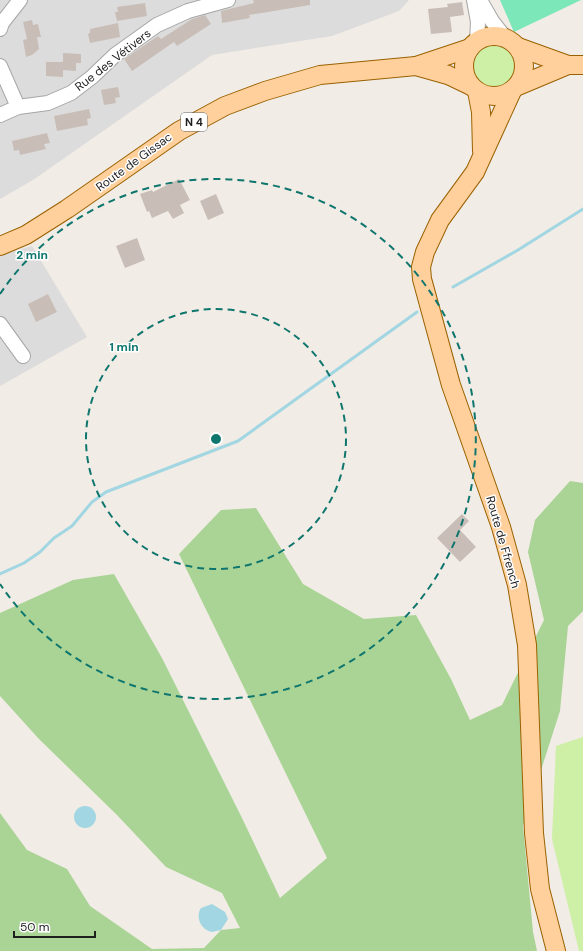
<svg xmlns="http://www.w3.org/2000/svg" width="583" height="951" font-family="'DM Sans',sans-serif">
	<rect width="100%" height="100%" fill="#f1ece5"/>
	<g fill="#dddcdc">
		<polygon points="0,0 409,0 399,11 332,36 212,55 33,180 0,199"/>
		<polygon points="32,246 87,337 0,386 0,255"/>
	</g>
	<g fill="#cdefa6">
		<circle cx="494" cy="66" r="24"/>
		<polygon points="583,737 583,951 579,951 552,839 556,746"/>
	</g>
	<polygon fill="#aad496" points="570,481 583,483 583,611 568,626 560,711 523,826 533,932 537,951 0,951 0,813 27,850 67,869 90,906 152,949 204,948 221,930 240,928 222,893 166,867 117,815 39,739 0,696 0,613 73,580 114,574 162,658 242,818 280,898 327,858 179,554 221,510 256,508 303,584 364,619 416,615 451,679 470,720 502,705 544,620 528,552 535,520"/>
	<polygon fill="#7ce7b9" points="500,0 581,0 514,32"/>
	<g fill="#a1d6e2">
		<circle cx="85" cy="817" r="11"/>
		<path d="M212,904l13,8 3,7 -7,11 -9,2c-11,-2 -17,-15 -11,-24z"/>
	</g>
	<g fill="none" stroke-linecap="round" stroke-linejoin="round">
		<g stroke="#a1d6e2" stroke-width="3">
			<polyline points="453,287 518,250 583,209"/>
			<polyline points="0,574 24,563 40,552 54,538 72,526 92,502 106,492 238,441 417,312"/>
		</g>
	</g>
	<g fill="#c9beb7">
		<polygon points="253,0 310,0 310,5 249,15 250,18 222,23 221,11 254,3"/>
		<polygon points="462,2 464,15 450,17 452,32 431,34 428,9 448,7 447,4"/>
		<polygon points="145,3 147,16 117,21 115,12 118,12 117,7"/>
		<polygon points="205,15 211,24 177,46 174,42 132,71 124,59 158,36 161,39 192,19"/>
		<polygon points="32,20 33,25 38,24 41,37 37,37 39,49 32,55 26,57 23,40 27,39 23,22"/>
		<polygon points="118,23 120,37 90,43 88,34 90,33 90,29"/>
		<polygon points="63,53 81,54 81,63 76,63 76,71 63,70 63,77 46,76 46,62 63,62"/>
		<polygon points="118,87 120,97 115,98 116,103 104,105 101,90"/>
		<polygon points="89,109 91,118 87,119 88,125 57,131 54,116"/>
		<polygon points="47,133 50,143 44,144 46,149 20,155 19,150 14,151 12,141"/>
		<polygon points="179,179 190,200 180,205 184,213 173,219 168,211 152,218 149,211 147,212 140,194 152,190 153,192"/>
		<polygon points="216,194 224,213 208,220 200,201"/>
		<polygon points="137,238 145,260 125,268 116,246"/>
		<polygon points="48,294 57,312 36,322 28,304"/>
		<polygon points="462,514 469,521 460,530 476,547 460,562 437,538"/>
	</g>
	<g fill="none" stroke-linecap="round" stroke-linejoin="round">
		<g stroke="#a6a6a6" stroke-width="16">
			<g id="minor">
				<polyline points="474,0 478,22 477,41"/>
				<polyline points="480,0 492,21 506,39"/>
				<polyline points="0,29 2,23 20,0"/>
				<polyline points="0,66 18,107 0,115"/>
				<polyline points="18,107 48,103 71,93 92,77 115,55 157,25 188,11 228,0"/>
				<polyline points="0,324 23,356"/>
			</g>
		</g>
		<g stroke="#9a6100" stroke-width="20">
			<g id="major">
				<circle cx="494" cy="66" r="30"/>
				<polyline points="518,47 568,65 583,65"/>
				<polyline points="416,66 448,75 471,86"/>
				<polyline points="518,86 568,65"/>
				<polyline points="477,91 481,112 482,151"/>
				<polyline points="512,91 475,172 440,220 425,252 421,267 422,279 451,385 501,527 517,585 527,645 534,833 540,889 556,951"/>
				<polyline points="0,246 26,235 67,209 179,131 225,106 265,91 320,75 416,66 470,48"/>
			</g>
		</g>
		<use href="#minor" stroke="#fff" stroke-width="14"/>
		<use href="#major" stroke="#ffd09b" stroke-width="18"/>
	</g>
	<g fill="none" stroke="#0f766e" stroke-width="2" stroke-dasharray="7 5">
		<circle cx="216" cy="439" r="130"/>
		<path d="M0 294A260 260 0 1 1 0 584"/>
	</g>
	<g text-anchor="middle" stroke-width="3" stroke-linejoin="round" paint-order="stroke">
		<rect fill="#fff" stroke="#626262" stroke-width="1" x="181" y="113" width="26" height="18" rx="3"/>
		<g font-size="11" font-weight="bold" fill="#1f1f1f">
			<text x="194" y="126">N 4</text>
		</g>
		<g font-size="12" fill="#1f1f1f" stroke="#fff">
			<text transform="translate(113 60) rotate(-38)" y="4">Rue des Vétivers</text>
			<text transform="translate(134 162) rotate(-36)" y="4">Route de Gissac</text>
			<text transform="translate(503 542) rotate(74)" y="4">Route de Ffrench</text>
		</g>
	</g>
	<circle cx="216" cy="439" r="6" fill="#0f766e" stroke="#fff" stroke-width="2"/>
	<g font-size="12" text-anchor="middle" font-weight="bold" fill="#0f766e" stroke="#fff" stroke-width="3" stroke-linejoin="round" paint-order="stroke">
		<text x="32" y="259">2 min</text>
		<text x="124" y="351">1 min</text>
	</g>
	<path d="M14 931v6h81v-6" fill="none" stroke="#1f1f1f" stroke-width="2"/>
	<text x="20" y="931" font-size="12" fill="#1f1f1f" stroke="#ffffff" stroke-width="3" paint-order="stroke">50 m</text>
</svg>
